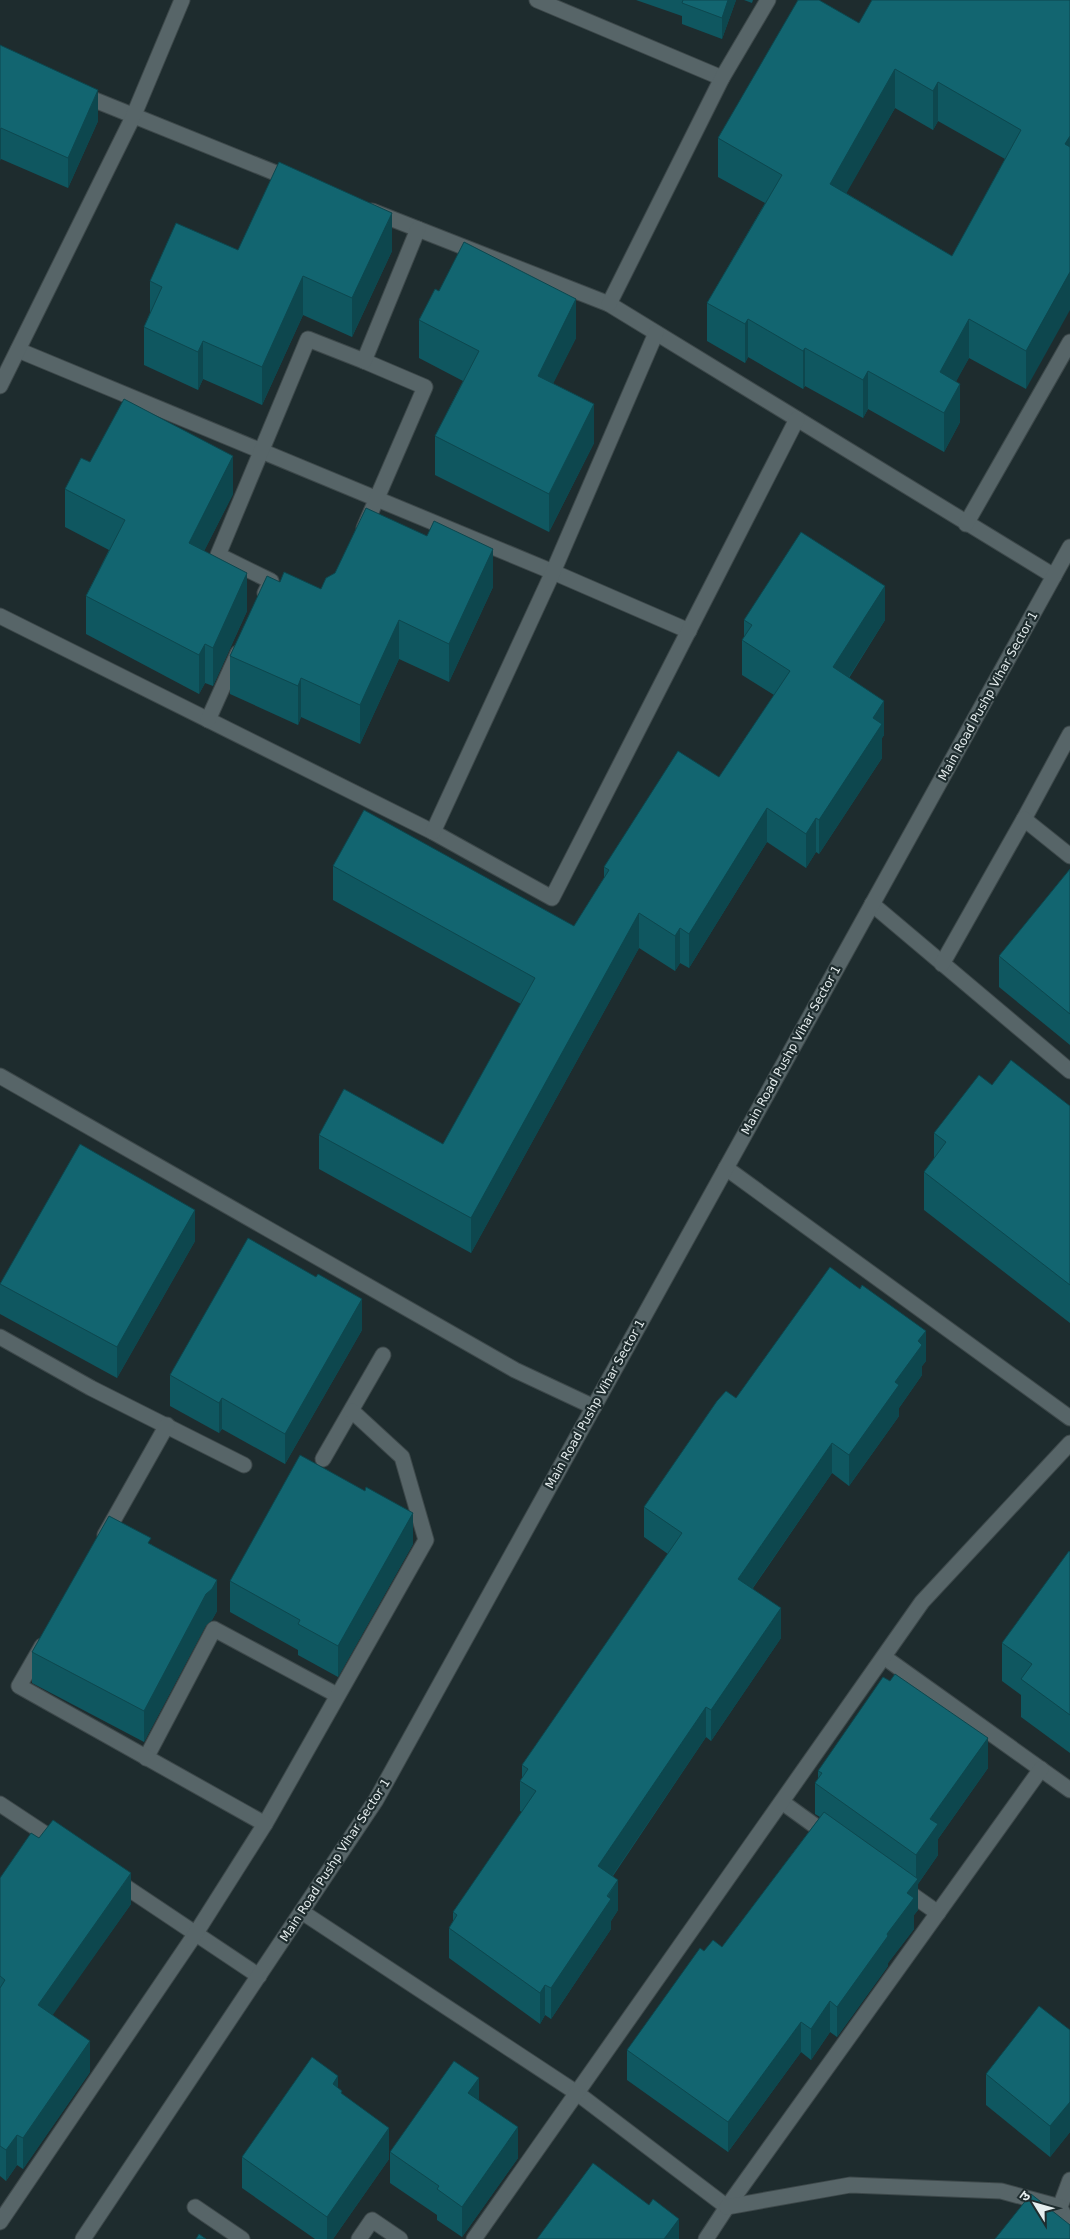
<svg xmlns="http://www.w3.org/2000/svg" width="1070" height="2239" font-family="'DejaVu Sans','Noto Sans Devanagari',sans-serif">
	<rect width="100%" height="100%" fill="#1e2c2e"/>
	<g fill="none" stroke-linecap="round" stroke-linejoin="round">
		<g stroke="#3d484a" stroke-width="17">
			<g id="minor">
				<polyline points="537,0 722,78"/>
				<polyline points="80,94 293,180"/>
				<polyline points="372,211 609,304 1054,576"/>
				<polyline points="609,304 722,78 768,0"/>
				<polyline points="18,350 553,572 689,631"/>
				<polyline points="364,361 425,387 364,528"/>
				<polyline points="0,386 133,117 182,0"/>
				<polyline points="966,524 1070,342"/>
				<polyline points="265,593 271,581 218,555 308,339 364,361 418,229"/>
				<polyline points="0,616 433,832 552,898 797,419"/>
				<polyline points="208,720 238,653"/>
				<polyline points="1024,819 1070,734"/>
				<polyline points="433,832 553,572 656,333"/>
				<polyline points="872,904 1070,1071"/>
				<polyline points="942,964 1024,819 1070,856"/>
				<polyline points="0,1076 515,1370 594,1407"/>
				<polyline points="726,1168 1070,1418"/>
				<polyline points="0,1337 91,1388 244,1465"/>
				<polyline points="323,1459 383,1355"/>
				<polyline points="105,1535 167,1425"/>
				<polyline points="884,1657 1070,1790"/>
				<polyline points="146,1758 214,1629 337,1695"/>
				<polyline points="782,1802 829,1836"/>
				<polyline points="0,1804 59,1843"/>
				<polyline points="265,1824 426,1540 402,1457 352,1411"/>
				<polyline points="114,1879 259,1976"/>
				<polyline points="901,1887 938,1913"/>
				<polyline points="302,1912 577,2093 727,2207 706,2239"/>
				<polyline points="1070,2180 1060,2207 1070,2228"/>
				<polyline points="195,2207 242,2239"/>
				<polyline points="727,2207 1041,1769"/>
				<polyline points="727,2207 850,2185 1001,2191 1060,2207"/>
				<polyline points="0,2222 196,1933 265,1824 19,1686 42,1646"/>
				<polyline points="83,2239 376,1800 1070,547"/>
				<polyline points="359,2239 372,2220 400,2239"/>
				<polyline points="474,2239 922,1602 1070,1443"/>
			</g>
		</g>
		<use href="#minor" stroke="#576568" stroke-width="15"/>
	</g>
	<g fill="#0f5760" fill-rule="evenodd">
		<polygon points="636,0 736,0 722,39 682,24 682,16"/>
		<polygon points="744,0 753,0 752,3"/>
		<path d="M1070,0l-44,389 -57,-31 -13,23 4,41 -16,30 -76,-43 -5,9 -58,-32 -2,3 -55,-32 -3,6 -38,-22v-38l58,-100 -47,-26v-39l141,-115zM895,108l38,22 5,-9 67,38 -53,97 -106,-63z"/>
		<polygon points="0,45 98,121 68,188 1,159"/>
		<polygon points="238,250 392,251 352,337 303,315 262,405 203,379 198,390 144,365 144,327 150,313 150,281"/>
		<polygon points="439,291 576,338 553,383 594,443 549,532 435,475 435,436 463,381 419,358 419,320"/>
		<polygon points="90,462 233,494 204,551 247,611 213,686 205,683 199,694 86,634 86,596 109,550 65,527 65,489"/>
		<polygon points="280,582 321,589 493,587 449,682 399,659 360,744 301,717 298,725 230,694 230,656"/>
		<polygon points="744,620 885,620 849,678 884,735 882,738 882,758 819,854 816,852 806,868 767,842 689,968 680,963 675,971 639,948 471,1253 319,1169 319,1135 443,1144 521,1004 333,900 333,866 574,926 604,878 604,867 719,777 774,695 742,675 742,640 744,638"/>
		<polygon points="1070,869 1070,1045 999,987 999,956"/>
		<polygon points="992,1085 1070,1106 1070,1323 924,1210 924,1172 934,1159 934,1133"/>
		<polygon points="195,1241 117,1378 0,1314 0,1284"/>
		<polygon points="362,1330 285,1464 222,1429 219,1433 170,1406 170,1375"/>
		<polygon points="926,1361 922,1366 922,1375 899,1408 899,1416 849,1486 832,1473 753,1588 781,1638 711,1741 706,1737 613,1876 618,1910 611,1921 611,1929 551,2019 545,2015 540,2024 449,1958 449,1928 453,1921 453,1912 522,1812 520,1811 520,1781 522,1778 522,1765 668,1554 644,1537 644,1507 736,1398"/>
		<polygon points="365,1491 413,1544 338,1677 298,1655 298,1650 230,1612 230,1581"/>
		<polygon points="151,1544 217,1611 212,1620 206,1625 144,1742 32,1683 32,1652"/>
		<polygon points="1070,1552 1070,1753 1021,1717 1021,1695 1002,1681 1002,1643"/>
		<polygon points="988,1768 938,1839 938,1855 918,1884 918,1910 914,1915 914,1929 888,1963 888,1966 837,2037 830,2032 811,2060 801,2052 728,2152 627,2080 627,2050 704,1951 722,1947 820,1817 815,1814 815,1783 818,1779 818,1771"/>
		<polygon points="0,1878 131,1904 52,2015 90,2072 23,2169 17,2165 6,2181 0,2176"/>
		<polygon points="1070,2030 1070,2132 1050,2157 986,2105 986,2074"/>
		<polygon points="338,2088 389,2159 333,2239 315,2239 242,2188 242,2157"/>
		<polygon points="479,2100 518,2158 462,2237 437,2220 437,2215 390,2183 390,2152"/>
	</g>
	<g fill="#0d474e">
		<polygon points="728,0 736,0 722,39 722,18"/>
		<polygon points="895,69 895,108 830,222 830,184"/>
		<polygon points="938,82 938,121 933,130 933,91"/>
		<polygon points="98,90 98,121 68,188 68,158"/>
		<polygon points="1,128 1,159 0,161 0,131"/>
		<polygon points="1070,136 1070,174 1065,144"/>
		<polygon points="392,213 392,251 352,337 352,298"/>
		<polygon points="1070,272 1070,310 1026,389 1026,351"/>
		<polygon points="303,276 303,315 262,405 262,367"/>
		<polygon points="576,299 576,338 538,414 538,376"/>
		<polygon points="748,319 748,357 745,363 745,324"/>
		<polygon points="969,319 969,358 940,411 940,372"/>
		<polygon points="203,341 203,379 198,390 198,352"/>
		<polygon points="805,348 805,386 803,389 803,351"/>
		<polygon points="868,371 868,409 863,418 863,380"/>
		<polygon points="960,384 960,422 944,452 944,413"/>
		<polygon points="594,404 594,443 549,532 549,494"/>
		<polygon points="233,456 233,494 189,581 189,543"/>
		<polygon points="493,549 493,587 449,682 449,644"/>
		<polygon points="247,573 247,611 213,686 213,648"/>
		<polygon points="885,586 885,620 833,702 833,667"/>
		<polygon points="399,620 399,659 360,744 360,705"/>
		<polygon points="205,644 205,683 199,694 199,655"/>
		<polygon points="301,678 301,717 298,725 298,686"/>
		<polygon points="884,701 884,735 882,738 882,758 819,854 819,820 873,718"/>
		<polygon points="767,808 767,842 689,968 689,934"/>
		<polygon points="816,818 816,852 806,868 806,834"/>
		<polygon points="639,913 639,948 471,1253 471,1218"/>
		<polygon points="680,928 680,963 675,971 675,936"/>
		<polygon points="195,1210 195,1241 117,1378 117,1347"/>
		<polygon points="362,1299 362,1330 285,1464 285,1434"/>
		<polygon points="926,1331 926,1361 922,1366 922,1375 899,1408 899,1416 849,1486 849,1455 918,1341"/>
		<polygon points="222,1398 222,1429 219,1433 219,1403"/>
		<polygon points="832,1443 832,1473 738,1609 738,1579"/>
		<polygon points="413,1513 413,1544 338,1677 338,1646"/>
		<polygon points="217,1580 217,1611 212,1620 206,1625 144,1742 144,1711 206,1594"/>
		<polygon points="781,1608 781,1638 711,1741 711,1710"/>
		<polygon points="706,1707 706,1737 598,1897 598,1866"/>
		<polygon points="988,1738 988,1768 938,1839 938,1855 918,1884 918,1910 914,1915 914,1929 888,1963 888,1966 837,2037 837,2007 907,1893 916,1881 916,1855 930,1819"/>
		<polygon points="131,1873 131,1904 38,2036 38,2005"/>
		<polygon points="618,1880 618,1910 611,1921 611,1929 551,2019 551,1988"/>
		<polygon points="545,1985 545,2015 540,2024 540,1993"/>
		<polygon points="830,2001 830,2032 811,2060 811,2029"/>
		<polygon points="801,2022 801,2052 728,2152 728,2122"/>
		<polygon points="90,2041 90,2072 23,2169 23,2138"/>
		<polygon points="338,2076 338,2106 333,2084"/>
		<polygon points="479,2078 479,2109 468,2093"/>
		<polygon points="1070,2102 1070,2132 1050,2157 1050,2126"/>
		<polygon points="518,2127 518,2158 462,2237 462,2207"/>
		<polygon points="389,2128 389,2159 333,2239 327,2239 327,2217"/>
		<polygon points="17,2135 17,2165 6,2181 6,2150"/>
		<polygon points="679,2219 679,2239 664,2239"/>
	</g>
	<g fill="#126570" stroke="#0d474e" fill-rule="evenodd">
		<polygon points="683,0 728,0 722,18 682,3"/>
		<path d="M798,0h21l40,23 13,-23h198v136l-5,8 5,3v125l-44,79 -57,-32 -29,53 20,12 -16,29 -76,-42 -5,9 -58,-32 -2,3 -55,-32 -3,5 -38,-21 75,-128 -64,-37zM895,69l38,22 5,-9 83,48 -69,126 -122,-72z"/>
		<polygon points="0,45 98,90 68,158 1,128 0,131"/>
		<polygon points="279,162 392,213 352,298 303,276 262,367 203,341 198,352 144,327 162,287 150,281 176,223 238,250"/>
		<polygon points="464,242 576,299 538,376 594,404 549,494 435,436 479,351 419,320 435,289 439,291"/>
		<polygon points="124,399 233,456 189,543 247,573 213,648 205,644 199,655 86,596 125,520 65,489 81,458 90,462"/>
		<polygon points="366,508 427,536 434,521 493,549 449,644 399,620 360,705 301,678 298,686 230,656 267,576 280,582 284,572 321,589 326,578 335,573"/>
		<polygon points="801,532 885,586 833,667 884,701 873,718 882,724 819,820 816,818 806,834 767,808 689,934 680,928 675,936 639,913 471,1218 319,1135 344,1089 443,1144 535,978 333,866 364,810 574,926 609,870 604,867 678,751 719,777 790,671 742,640 752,625 744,620"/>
		<polygon points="1070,869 1070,1014 999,956"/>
		<polygon points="1011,1060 1070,1106 1070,1285 924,1172 946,1142 934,1133 979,1075 992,1085"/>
		<polygon points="80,1144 195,1210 117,1347 0,1284"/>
		<polygon points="248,1238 316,1277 318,1274 362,1299 285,1434 222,1398 219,1403 170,1375"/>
		<polygon points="830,1267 860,1289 862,1285 926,1331 918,1341 922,1345 895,1382 899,1385 849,1455 832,1443 738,1579 781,1608 711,1710 706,1707 598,1866 618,1880 607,1896 611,1899 551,1988 545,1985 540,1993 449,1928 457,1915 453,1912 536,1791 520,1781 528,1769 522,1765 682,1533 644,1507 717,1401 726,1391 736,1398"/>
		<polygon points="300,1455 365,1491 366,1487 413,1513 338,1646 298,1624 300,1620 230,1581"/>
		<polygon points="109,1516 151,1538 148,1543 217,1580 212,1589 206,1594 144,1711 32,1652"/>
		<polygon points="1069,1551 1070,1552 1070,1715 1021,1679 1032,1664 1002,1643"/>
		<polygon points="895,1674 988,1738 930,1819 938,1824 916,1855 815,1783 822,1773 818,1771 883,1677 890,1681"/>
		<polygon points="824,1812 918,1879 907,1893 914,1898 887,1934 888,1936 837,2007 830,2001 811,2029 801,2022 728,2122 627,2050 700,1948 704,1951 713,1940 722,1947"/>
		<polygon points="53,1820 131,1873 38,2005 90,2041 23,2138 17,2135 6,2150 0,2146 0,1988 5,1980 0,1976 0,1878 31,1833 39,1838"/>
		<polygon points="1039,2006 1070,2030 1070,2102 1050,2126 986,2074"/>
		<polygon points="312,2057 338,2076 333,2084 342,2091 341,2093 389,2128 327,2217 242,2157"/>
		<polygon points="454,2061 479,2078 468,2093 518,2127 462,2207 437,2189 439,2186 390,2152"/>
		<polygon points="593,2163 649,2205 653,2199 679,2219 664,2239 537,2239"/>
		<polygon points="1031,2194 1070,2225 1070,2239 995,2239"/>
		<polygon points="199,2234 206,2239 196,2239"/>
	</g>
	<g text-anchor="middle" stroke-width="4.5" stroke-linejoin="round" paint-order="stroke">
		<g font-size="12" fill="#e6eeef" stroke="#1e2c2e">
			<text transform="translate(988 696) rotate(-61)" y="4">Main Road Pushp Vihar Sector 1</text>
			<text transform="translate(791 1050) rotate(-61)" y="4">Main Road Pushp Vihar Sector 1</text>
			<text transform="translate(595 1404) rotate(-61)" y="4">Main Road Pushp Vihar Sector 1</text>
			<text transform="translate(335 1860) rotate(-57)" y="4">Main Road Pushp Vihar Sector 1</text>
		</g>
	</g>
	<g transform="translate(1035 2204) rotate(307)" stroke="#1e2c2e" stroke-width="4" paint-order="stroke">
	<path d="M0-4L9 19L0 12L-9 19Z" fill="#e6eeef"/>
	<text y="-8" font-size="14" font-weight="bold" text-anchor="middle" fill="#e6eeef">उ</text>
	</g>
</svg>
